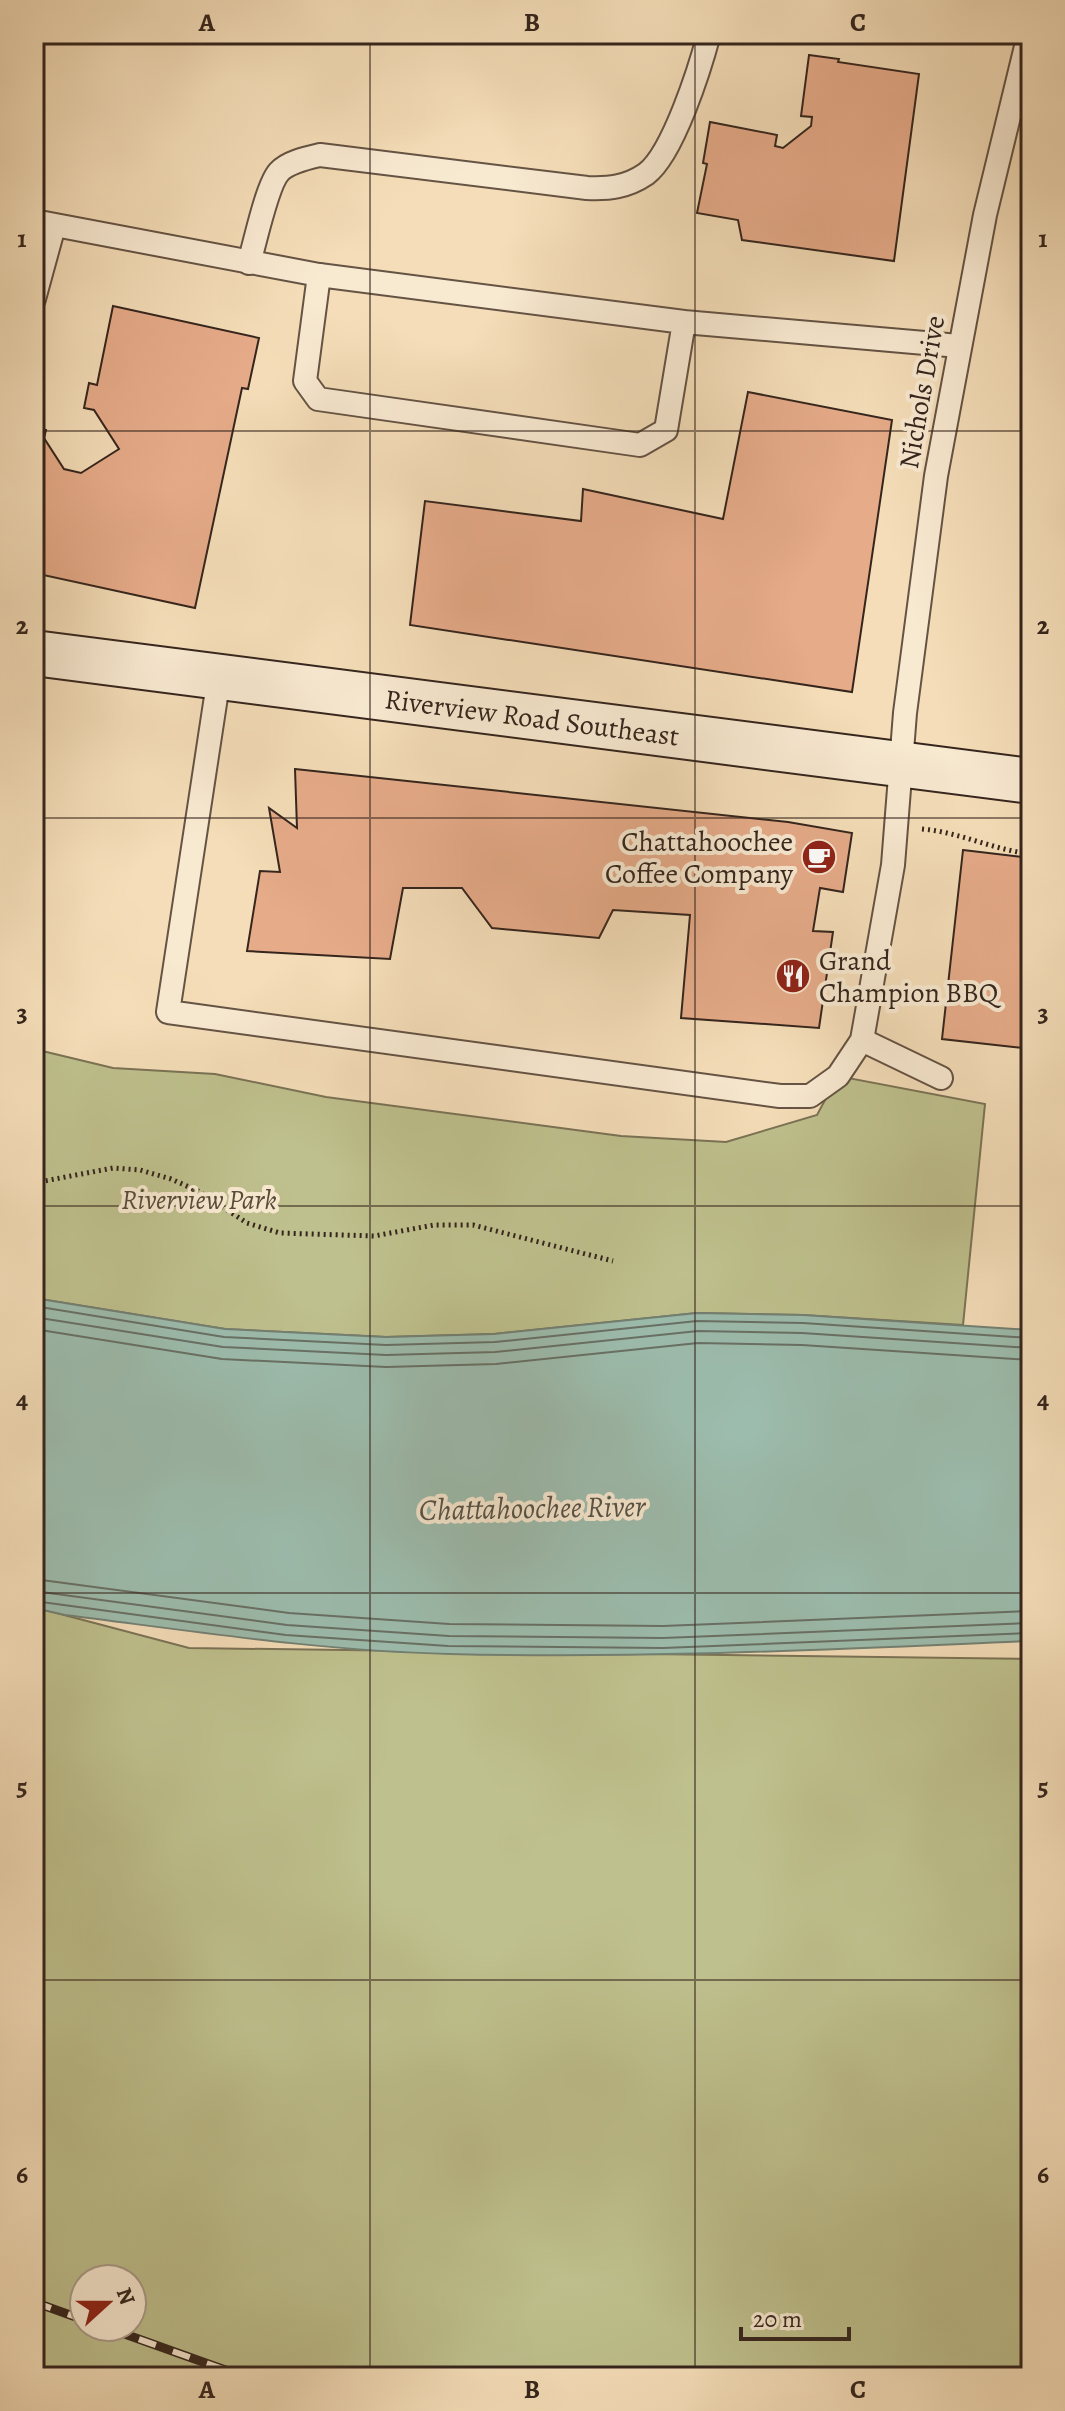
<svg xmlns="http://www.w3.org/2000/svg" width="1065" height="2411" font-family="Alegreya,serif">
	<rect width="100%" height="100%" fill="#f4ddb8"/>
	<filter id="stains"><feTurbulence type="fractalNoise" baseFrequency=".0025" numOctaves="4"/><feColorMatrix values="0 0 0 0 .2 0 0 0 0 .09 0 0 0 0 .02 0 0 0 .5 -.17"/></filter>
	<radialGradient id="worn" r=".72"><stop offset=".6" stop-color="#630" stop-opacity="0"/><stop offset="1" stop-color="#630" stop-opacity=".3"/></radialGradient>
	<g fill="#bec08d" stroke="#7a7255" stroke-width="2" fill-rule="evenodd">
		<polygon points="34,1049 113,1068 215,1074 326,1097 621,1136 726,1142 817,1115 838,1076 985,1104 963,1325 803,1315 697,1313 494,1334 386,1337 225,1329 34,1298"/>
		<path d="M34,1607l155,41 842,11v718h-971l-26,-8zM84,2279h48v48h-48z"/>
	</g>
	<path fill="#9cbcad" stroke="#738073" stroke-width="2" d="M34,1298l191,31 161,8 108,-3 203,-21 106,2 228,15v311c-194,8 -387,18 -581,13 -129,-3 -257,-23 -385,-39l-31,-7z"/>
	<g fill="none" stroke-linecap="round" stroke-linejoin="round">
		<g stroke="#687065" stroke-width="2">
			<polyline points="34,1306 224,1337 386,1345 495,1342 697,1321 803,1323 1031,1338"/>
			<polyline points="34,1317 223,1347 386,1355 495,1352 698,1331 802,1333 1031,1348"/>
			<polyline points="34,1329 222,1359 386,1367 496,1364 698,1343 802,1345 1031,1360"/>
			<polyline points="34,1579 289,1613 449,1624 663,1626 1031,1611"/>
			<polyline points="34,1591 287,1625 449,1636 663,1638 1031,1623"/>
			<polyline points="34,1601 286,1635 448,1646 663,1648 1031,1633"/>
		</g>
	</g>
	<g fill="#e6ab89" stroke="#35251d" stroke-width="2">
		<polygon points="809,55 839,59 838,62 919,74 894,261 742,240 738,220 697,213 707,164 703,163 710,122 777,135 775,146 783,148 811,126 812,117 801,116"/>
		<polygon points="113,306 259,338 248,389 242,388 195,608 34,573 34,427 46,430 44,438 64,469 81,473 119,449 94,410 84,408 89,383 97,385"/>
		<polygon points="748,392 892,420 852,692 410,625 425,501 581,521 583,489 723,519"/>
		<polygon points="295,769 788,822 852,833 843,892 820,888 813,931 833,932 819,1028 681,1018 690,915 613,910 599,938 492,928 462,888 403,888 390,959 247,951 260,871 280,872 269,808 297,828"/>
		<polygon points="963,850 1031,858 1031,1049 942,1039"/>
	</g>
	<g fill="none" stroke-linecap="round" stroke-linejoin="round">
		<g stroke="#655344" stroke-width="26">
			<g id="lane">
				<polyline points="34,221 319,275"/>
				<path d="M249,263c6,-20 18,-78 30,-91 9,-10 28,-14 41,-17l267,33c22,1 40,-1 59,-14 27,-20 54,-106 63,-140"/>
				<polyline points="34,299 54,226"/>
				<polyline points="684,322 319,275 305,381 318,399 640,445 666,430 684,322 959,346"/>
				<polyline points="219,677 168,1012 780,1096 810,1096 838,1076 862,1040 893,865 905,713 936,476 985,215 1029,34"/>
				<polyline points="862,1040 941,1078"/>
			</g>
		</g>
		<g stroke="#35251d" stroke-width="48">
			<g id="secondary">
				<path id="s1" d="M34,653l997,128"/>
			</g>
		</g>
		<g stroke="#35251d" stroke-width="5" stroke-dasharray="2 4" stroke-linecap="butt">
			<path d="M922,829c37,3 72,21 109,25"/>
			<polyline points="34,1183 113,1168 140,1170 171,1179 198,1191 247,1223 280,1233 374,1236 434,1225 473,1225 613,1261"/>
		</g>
		<use href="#lane" stroke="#f8e9d1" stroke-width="22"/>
		<use href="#secondary" stroke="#f8e9d1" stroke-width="44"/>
		<g stroke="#35251d" stroke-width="9">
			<g id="rail">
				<polyline points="34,2302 84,2320"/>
				<polyline points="105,2327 245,2377"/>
			</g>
		</g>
		<use href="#rail" stroke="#f8e9d1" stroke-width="6" stroke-dasharray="18" stroke-linecap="butt"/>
	</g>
	<path fill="none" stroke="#35251d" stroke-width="2" stroke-opacity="0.55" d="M370,34v2343M695,34v2343M34,431h997M34,818h997M34,1206h997M34,1593h997M34,1980h997"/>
	<defs>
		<g id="cafe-disc" transform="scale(1.8)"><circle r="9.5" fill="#8f2418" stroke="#f8e9d1"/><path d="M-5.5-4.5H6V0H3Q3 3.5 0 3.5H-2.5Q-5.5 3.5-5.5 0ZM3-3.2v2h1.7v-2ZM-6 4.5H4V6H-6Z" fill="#fff"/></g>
		<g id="restaurant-disc" transform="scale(1.8)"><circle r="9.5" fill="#8f2418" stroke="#f8e9d1"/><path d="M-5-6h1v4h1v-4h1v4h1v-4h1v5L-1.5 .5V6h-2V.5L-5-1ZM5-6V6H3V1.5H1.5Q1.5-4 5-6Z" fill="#fff"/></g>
	</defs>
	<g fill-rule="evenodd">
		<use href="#cafe-disc" x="819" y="857"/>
		<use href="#restaurant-disc" x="793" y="976"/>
	</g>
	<g text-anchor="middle" stroke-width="8" stroke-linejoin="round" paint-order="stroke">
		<g font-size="28" fill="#35251d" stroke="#f8e9d1">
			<text transform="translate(921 392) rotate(-80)" y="10">Nichols Drive</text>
			<text dy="10" stroke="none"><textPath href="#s1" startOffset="502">Riverview Road Southeast</textPath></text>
		</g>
		<g font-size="28" fill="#35251d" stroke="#f8e9d1" text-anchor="end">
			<text x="793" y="851">Chattahoochee<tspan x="793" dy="32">Coffee Company</tspan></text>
			<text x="819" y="970" text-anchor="start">Grand<tspan x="819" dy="32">Champion BBQ</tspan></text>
		</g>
		<g font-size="28" font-style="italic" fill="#574c39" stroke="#f8e9d1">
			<text x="199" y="1209">Riverview Park</text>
		</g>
		<g font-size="30" font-style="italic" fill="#545248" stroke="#f8e9d1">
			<text transform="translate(532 1508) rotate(-1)" y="10">Chattahoochee River</text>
		</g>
	</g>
	<rect width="1065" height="2411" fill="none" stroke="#f4ddb8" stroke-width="88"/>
	<g transform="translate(108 2303) rotate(69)"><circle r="38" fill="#f8e9d1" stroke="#aa9b89" stroke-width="2"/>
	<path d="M0-6L14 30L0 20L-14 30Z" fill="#8f2418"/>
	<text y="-12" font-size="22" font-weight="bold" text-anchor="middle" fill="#35251d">N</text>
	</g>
	<path d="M741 2327v12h108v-12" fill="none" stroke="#35251d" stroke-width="4"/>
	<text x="753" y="2327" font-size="24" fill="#35251d" stroke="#f8e9d1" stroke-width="6" paint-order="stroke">20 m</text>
	<rect x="44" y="44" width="977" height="2323" fill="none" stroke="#35251d" stroke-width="3"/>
	<g font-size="26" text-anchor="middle" font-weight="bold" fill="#35251d">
		<text x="207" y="31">A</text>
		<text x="532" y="31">B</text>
		<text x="858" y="31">C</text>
		<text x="22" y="247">1</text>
		<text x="1043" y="247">1</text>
		<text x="22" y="634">2</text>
		<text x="1043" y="634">2</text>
		<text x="22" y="1021">3</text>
		<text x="1043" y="1021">3</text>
		<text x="22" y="1408">4</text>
		<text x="1043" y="1408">4</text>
		<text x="22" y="1795">5</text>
		<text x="1043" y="1795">5</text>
		<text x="22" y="2183">6</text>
		<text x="1043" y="2183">6</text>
		<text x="207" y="2398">A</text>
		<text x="532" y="2398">B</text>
		<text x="858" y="2398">C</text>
	</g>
	<rect width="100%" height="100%" filter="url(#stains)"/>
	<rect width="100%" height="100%" fill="url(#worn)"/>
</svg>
